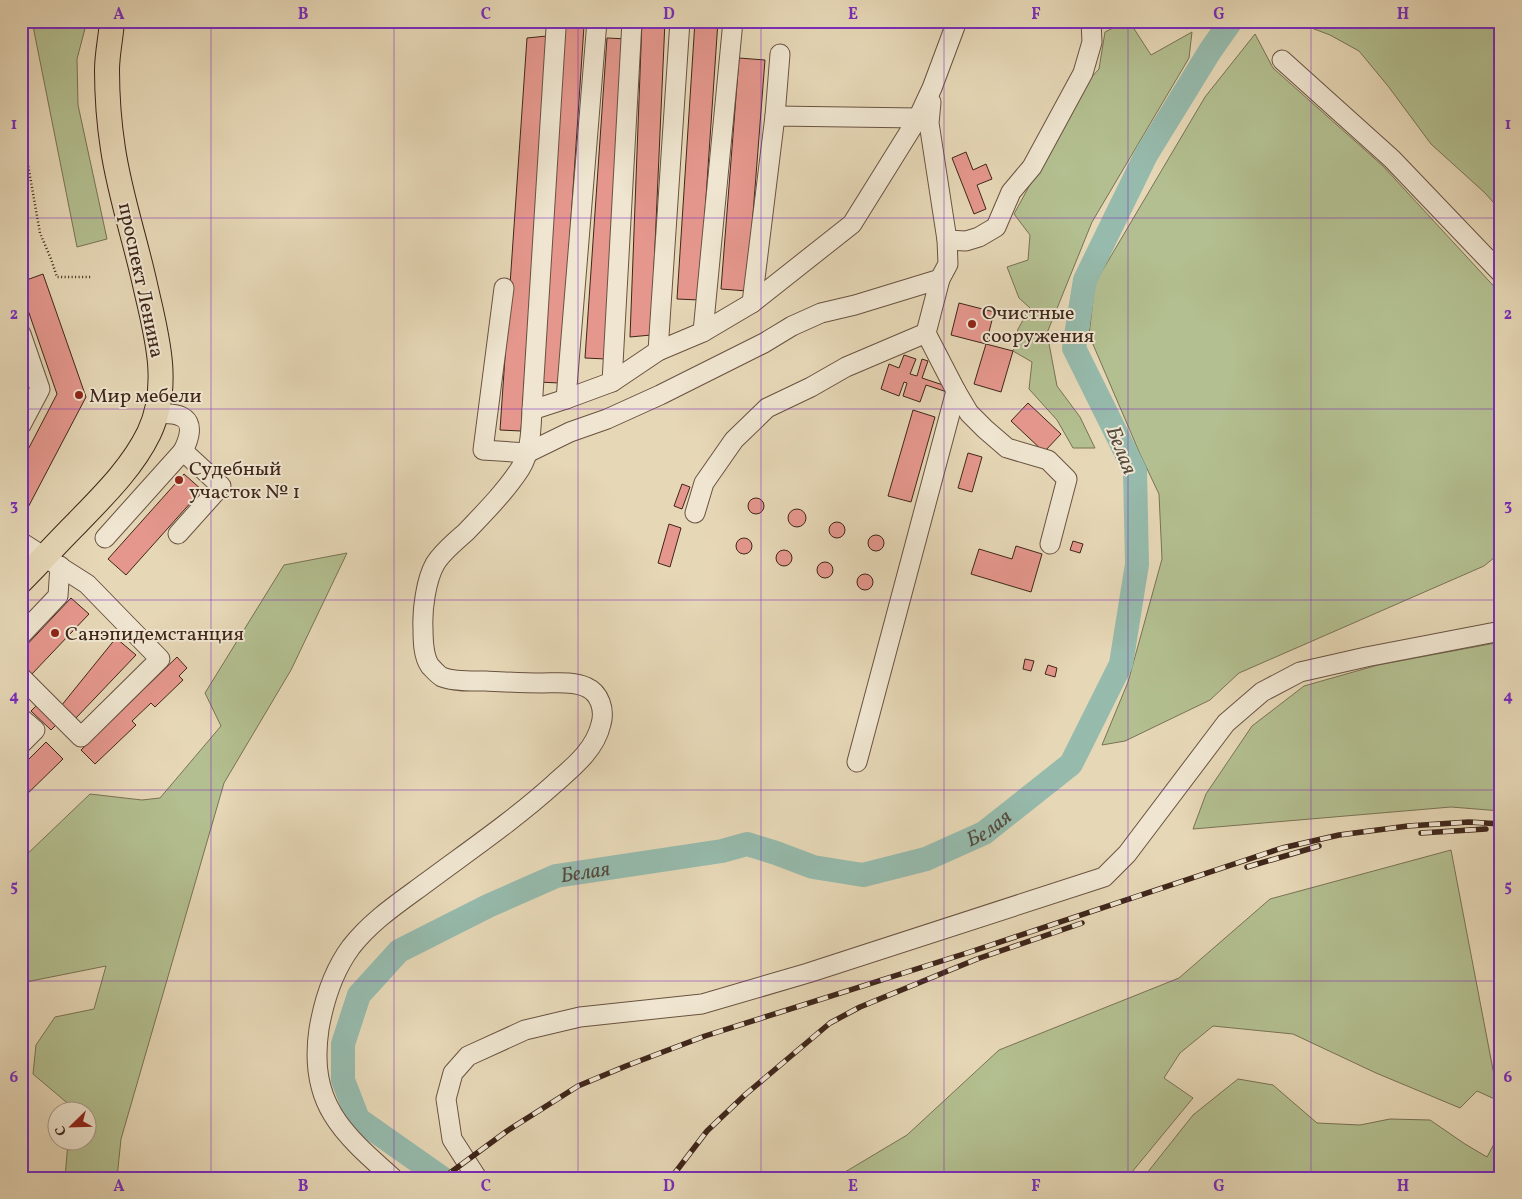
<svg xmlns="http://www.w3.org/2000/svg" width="1522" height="1199" font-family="Vollkorn,serif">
	<rect width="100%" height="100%" fill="#e6d7b6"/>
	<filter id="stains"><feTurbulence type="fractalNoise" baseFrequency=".004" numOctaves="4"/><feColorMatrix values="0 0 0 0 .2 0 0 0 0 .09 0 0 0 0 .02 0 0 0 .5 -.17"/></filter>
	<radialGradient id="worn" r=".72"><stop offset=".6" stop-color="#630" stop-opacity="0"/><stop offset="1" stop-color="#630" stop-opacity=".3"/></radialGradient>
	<g fill="#b3bf90" stroke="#797255">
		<polygon points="32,21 87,21 77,59 78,105 107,239 77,247"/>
		<polygon points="1127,21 1129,21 1151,55 1192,32 1189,58 1092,222 1047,333 1057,386 1080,417 1095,448 1073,448 1057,420 1029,389 1032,362 1013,351 1018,329 1030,308 1019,298 1007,267 1028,260 1030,235 1014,214 1084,85 1099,69 1105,32"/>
		<polygon points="1293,21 1501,21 1501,211 1485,193 1431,144 1388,86 1359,51 1330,35"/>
		<polygon points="1255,34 1273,68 1383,166 1501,294 1501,552 1484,566 1239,673 1210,700 1125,741 1102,745 1128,682 1162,559 1159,494 1140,454 1089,335 1095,283 1205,97"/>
		<polygon points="347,553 291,670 224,783 121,1139 117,1178 65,1178 68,1142 88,1142 88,1112 71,1111 72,1107 33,1074 36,1045 55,1017 94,1009 106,966 21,983 21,919 26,912 22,859 90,794 142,800 160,798 221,726 205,693 284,565"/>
		<polygon points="1501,642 1501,811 1451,807 1193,829 1206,794 1252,726 1304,686 1378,665"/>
		<polygon points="1451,850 1499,1101 1477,1091 1460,1108 1376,1073 1293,1034 1213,1026 1180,1053 1164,1078 1193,1098 1127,1178 835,1178 907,1135 999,1050 1179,978 1270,899"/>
		<polygon points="1238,1079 1273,1085 1317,1123 1360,1125 1390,1119 1430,1120 1465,1144 1487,1157 1501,1131 1501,1178 1143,1178 1193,1115"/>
	</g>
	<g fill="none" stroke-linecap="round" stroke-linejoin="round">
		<path stroke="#96baac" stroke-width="24" id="s1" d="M442,1178l-84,-59 -15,-39v-36l16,-49 40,-44 89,-45 68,-30 166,-25 25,-7 29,9 37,14 50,8 63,-16 58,-26 87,-69 50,-100 16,-100 -2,-93 -61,-123 11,-68 61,-125 64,-104 21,-30"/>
	</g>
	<g fill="#e5978d" stroke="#3f261a">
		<polygon points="562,21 567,21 584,26 560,383 537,382"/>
		<polygon points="642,21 665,21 651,335 630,337"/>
		<polygon points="695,21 718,21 699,300 677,299"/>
		<polygon points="547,36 521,431 500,430 527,38"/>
		<polygon points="607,38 628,39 606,359 585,358"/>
		<polygon points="739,58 765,60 747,291 721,289"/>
		<polygon points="966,152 973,170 986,164 992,179 977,185 986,209 974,214 952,158"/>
		<polygon points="21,189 27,227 21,228"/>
		<polygon points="43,274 86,397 23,517 21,516 21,463 57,394 21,290 21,282"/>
		<polygon points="959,303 994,312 986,344 951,335"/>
		<polygon points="986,344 1013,351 1001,392 974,384"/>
		<polygon points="904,355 916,359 910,374 917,376 922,359 928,361 922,378 949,387 947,392 926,385 920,402 903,396 907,383 904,382 899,396 881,389 889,364 899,368"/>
		<polygon points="1028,403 1061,434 1044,452 1011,421"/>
		<polygon points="913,410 935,417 911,502 888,496"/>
		<polygon points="968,453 982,457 972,492 958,488"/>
		<polygon points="184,474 202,490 126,575 108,559"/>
		<polygon points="682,484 690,487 682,509 674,506"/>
		<circle cx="756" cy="506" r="8"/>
		<circle cx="797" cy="518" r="9"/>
		<circle cx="837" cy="530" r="8"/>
		<polygon points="669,524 681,528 670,567 658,563"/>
		<circle cx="876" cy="543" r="8"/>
		<circle cx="744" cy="546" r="8"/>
		<polygon points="1073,541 1083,544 1080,553 1070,550"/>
		<polygon points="1016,546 1042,554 1031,592 971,574 979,549 1012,559"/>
		<circle cx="784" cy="558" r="8"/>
		<circle cx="825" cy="570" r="8"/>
		<circle cx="865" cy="582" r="8"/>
		<polygon points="71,598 89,614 31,675 21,666 21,651"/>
		<polygon points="116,638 136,655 75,719 61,706"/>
		<polygon points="177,657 187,668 179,676 183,680 155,707 151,703 132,721 136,725 95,764 81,750"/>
		<polygon points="1025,659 1034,661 1031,671 1023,669"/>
		<polygon points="1048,665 1057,668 1055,677 1045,674"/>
		<polygon points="39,703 59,722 51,730 31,711"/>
		<polygon points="46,742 63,759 21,800 21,767"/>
	</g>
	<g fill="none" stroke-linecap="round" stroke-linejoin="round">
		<g stroke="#695241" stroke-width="21">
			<g id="minor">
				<polyline points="1282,60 1392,159 1501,273"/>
				<polyline points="931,102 929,123 947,240 948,264 940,279 926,333 956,391 969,413 985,429 1007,448 1048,460 1067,479 1050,544"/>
				<polyline points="775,116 780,54"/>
				<polyline points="947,240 966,241 979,237 996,227 1011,192 1032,167 1083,73 1092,42 1091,21"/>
				<polyline points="504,288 483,450 527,453 570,432 607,419 660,395 764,343 792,326 821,313 855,305 940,279"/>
				<polyline points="752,303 775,116 918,118"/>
				<polyline points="703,332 733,21"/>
				<polyline points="21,334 40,389 21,425"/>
				<polyline points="658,351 680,21"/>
				<polyline points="612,382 632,21"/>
				<polyline points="566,399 597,21"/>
				<polyline points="532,410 556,28"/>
				<path d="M156,413c7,1 18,0 24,3 16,6 8,25 3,35l38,35 -43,48"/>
				<polyline points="695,513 704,483 734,440 767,408 811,387 846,367 926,333"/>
				<polyline points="105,538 183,451"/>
				<polyline points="21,542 87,584 160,659 81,737 21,677"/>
				<polyline points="21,635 58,596 60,566"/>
				<polyline points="21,718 35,730 21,744"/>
				<polyline points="857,762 956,391"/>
				<path d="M393,1178c-51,-45 -85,-75 -74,-149 5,-29 15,-59 32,-82 21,-27 49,-45 76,-65 43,-32 87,-62 127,-98 19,-17 41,-34 47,-60 4,-14 -1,-31 -15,-37 -13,-6 -30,-4 -44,-4 -19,0 -37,-1 -56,-2 -12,0 -32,1 -44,-4 -4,-2 -9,-8 -12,-11 -7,-10 -7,-26 -7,-38 -1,-18 3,-48 12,-64 7,-12 21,-23 31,-32 19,-20 39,-40 54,-63 11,-17 11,-40 12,-59l34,-11 46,-17 46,-31 45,-19 49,-29 100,-79 66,-106 14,-30 25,-67"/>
				<polyline points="477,1178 452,1139 446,1099 453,1073 468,1056 525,1030 580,1017 702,1004 808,973 1104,877 1127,854 1226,723 1262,692 1300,672 1366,657 1501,631"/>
			</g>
		</g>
		<g stroke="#3f261a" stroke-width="26">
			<path id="major" d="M21,581c19,-19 36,-38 55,-57 27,-28 56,-56 73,-91 22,-46 8,-97 -3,-144 -10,-47 -26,-93 -33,-140 -4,-26 -6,-53 -6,-79 0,-16 4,-33 5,-49"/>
		</g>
		<polyline stroke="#3f261a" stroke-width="2.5" stroke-dasharray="1 2.5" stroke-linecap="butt" points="21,125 40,233 51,259 57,277 91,277"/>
		<use href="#minor" stroke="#efe5d0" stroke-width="19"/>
		<use href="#major" stroke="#e6d7b6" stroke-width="24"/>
		<g stroke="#3f261a" stroke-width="5.5">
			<g id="rail">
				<polyline points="1421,833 1486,829"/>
				<polyline points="1247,867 1319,846"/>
				<polyline points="443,1178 507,1131 578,1086 626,1066 705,1036 970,952 1282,848 1339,835 1408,826 1469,822 1501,824"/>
				<polyline points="671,1178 707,1131 746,1094 830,1023 860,1007 977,959 1082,923"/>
			</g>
		</g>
		<use href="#rail" stroke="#efe5d0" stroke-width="4" stroke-dasharray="11" stroke-linecap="butt"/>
	</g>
	<path fill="none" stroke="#7b2cbf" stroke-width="1" stroke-opacity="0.55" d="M211,21v1157M394,21v1157M578,21v1157M761,21v1157M944,21v1157M1128,21v1157M1311,21v1157M21,218h1480M21,409h1480M21,600h1480M21,790h1480M21,981h1480"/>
	<g fill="#8f2418" stroke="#efe5d0" stroke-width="2">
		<circle cx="972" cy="324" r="5"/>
		<circle cx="79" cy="395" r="5"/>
		<circle cx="179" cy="480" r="5"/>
		<circle cx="55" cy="633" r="5"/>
	</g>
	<g text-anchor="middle" stroke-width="4" stroke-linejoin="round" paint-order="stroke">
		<g font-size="20" fill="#3f261a" stroke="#efe5d0">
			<text transform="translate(142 280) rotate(78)" y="7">проспект Ленина</text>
		</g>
		<g font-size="20" fill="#3f261a" stroke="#efe5d0" text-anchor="start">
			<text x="982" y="319">Очистные<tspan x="982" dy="23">сооружения</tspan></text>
			<text x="89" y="402">Мир мебели</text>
			<text x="189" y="475">Судебный<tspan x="189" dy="23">участок № 1</tspan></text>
			<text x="65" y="640">Санэпидемстанция</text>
		</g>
		<g font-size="21" font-style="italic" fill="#554b3e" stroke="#efe5d0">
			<text transform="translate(1122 450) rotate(68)" y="7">Белая</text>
			<text dy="7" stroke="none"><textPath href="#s1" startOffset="915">Белая</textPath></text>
			<text dy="7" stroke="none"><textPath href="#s1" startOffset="495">Белая</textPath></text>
		</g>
	</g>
	<rect width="1522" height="1199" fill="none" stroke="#e6d7b6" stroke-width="55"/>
	<g transform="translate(72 1126) rotate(247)"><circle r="24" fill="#efe5d0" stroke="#a99987"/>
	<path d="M0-4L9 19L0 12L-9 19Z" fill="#8f2418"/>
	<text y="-8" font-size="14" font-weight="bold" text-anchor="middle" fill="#3f261a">С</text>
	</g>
	<rect x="28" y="28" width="1466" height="1144" fill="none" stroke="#7b2cbf" stroke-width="2"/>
	<g font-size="16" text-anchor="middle" font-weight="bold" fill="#7b2cbf">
		<text x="119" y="19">A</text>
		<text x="303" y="19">B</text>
		<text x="486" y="19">C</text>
		<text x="669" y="19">D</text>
		<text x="853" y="19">E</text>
		<text x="1036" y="19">F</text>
		<text x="1219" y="19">G</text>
		<text x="1403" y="19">H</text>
		<text x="14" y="129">1</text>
		<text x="1508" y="129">1</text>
		<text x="14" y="319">2</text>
		<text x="1508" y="319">2</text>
		<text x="14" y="510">3</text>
		<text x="1508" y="510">3</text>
		<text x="14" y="701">4</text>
		<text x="1508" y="701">4</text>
		<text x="14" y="891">5</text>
		<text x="1508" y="891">5</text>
		<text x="14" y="1082">6</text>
		<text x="1508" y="1082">6</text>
		<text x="119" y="1191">A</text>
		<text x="303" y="1191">B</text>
		<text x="486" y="1191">C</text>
		<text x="669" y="1191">D</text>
		<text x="853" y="1191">E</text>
		<text x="1036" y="1191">F</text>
		<text x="1219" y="1191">G</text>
		<text x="1403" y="1191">H</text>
	</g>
	<rect width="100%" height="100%" filter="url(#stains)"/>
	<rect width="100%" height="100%" fill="url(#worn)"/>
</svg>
